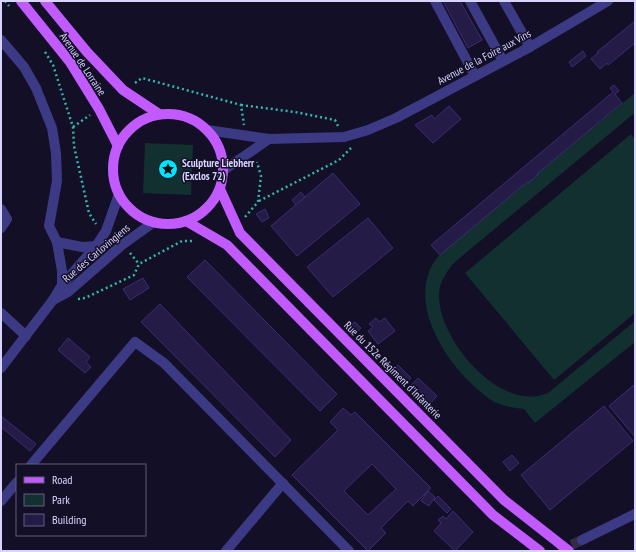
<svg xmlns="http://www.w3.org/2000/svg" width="636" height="552" font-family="'PT Sans Narrow',sans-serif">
	<rect width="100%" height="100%" fill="#130f26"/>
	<g fill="#12302f">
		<path d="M635,93v21l-3,1 -177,147c-7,7 -16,21 -16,32 -2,44 61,120 109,99l87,-72v21l-100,81 -11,-14c-11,-1 -20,-3 -30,-7 -7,-4 -13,-10 -19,-15 -29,-26 -61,-75 -46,-115 7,-20 29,-33 44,-45 18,-15 36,-30 54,-45l1,1 10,-8 -1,-1z"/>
		<polygon points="631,134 635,140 635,313 554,380 465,273"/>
		<polygon points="145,143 193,145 191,195 143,193"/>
	</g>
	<g fill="#241b47" stroke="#3b2d73" fill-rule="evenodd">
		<polygon points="443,1 460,1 482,40 468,48"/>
		<polygon points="635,21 635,43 608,65 607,63 600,69 591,59 598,53 597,52"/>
		<polygon points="583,51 586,56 572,67 569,62"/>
		<polygon points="614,85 619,91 615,94 622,103 537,174 538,175 528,183 527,182 440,255 431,245 613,92 610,88"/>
		<polygon points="449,106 461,119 433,143 415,125 432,115 434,119"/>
		<polygon points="333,173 360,204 297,256 271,226"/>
		<polygon points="301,192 305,197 296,205 292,200"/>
		<polygon points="265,209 269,218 262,222 256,214"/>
		<polygon points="368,218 393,248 333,297 307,267"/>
		<polygon points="205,260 337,394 320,411 187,277"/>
		<polygon points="143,278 149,288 130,300 123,289"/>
		<polygon points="160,304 291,440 275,457 141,322"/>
		<polygon points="376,318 379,322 385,318 395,331 378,344 368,331 373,327 369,324"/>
		<polygon points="355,322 361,328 354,334 351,332 353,323"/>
		<polygon points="68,338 90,357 86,362 91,367 85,373 58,350"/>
		<polygon points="398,365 411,378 406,383 393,370"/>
		<polygon points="418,378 437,396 427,407 408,388"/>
		<polygon points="635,384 635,437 609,406"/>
		<polygon points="604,406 633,441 550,510 521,475"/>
		<path d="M343,408l8,7 4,-3 76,76 -18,18 -5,-5 -27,27 5,5 -18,18 -76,-76 46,-45 -8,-8zM372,464l24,25 -28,26 -24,-24z"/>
		<polygon points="1,416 36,444 30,451 1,427"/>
		<polygon points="512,455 519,463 510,471 503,462"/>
		<polygon points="428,491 435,497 429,506 421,501"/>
		<polygon points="438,496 451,509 447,513 434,500"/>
		<polygon points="453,511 473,532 455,551 434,531 441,523 438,520 443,516 446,519"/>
	</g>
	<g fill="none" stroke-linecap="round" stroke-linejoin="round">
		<polyline stroke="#312d47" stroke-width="10" stroke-dasharray="10 5" stroke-linecap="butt" points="558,551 582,540"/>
		<g stroke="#2fb8b0" stroke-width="2.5" stroke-dasharray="2 3" stroke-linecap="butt">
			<polyline points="5,1 9,6"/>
			<polyline points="45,52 53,65 73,127 74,146 89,213 96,224"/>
			<polyline points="135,83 142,78 241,105 244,125"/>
			<polyline points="241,105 295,112 335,120 338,126"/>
			<polyline points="73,127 90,115"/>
			<polyline points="259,201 339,160 351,148"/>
			<polyline points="245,217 258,202 261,176 257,162"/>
			<polyline points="130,253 139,264"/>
			<polyline points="78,299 85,298 134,275 139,264 182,241 194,241"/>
		</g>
		<g stroke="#3d3a85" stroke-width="10">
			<polyline points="435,1 475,76"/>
			<polyline points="470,1 503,61"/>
			<polyline points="504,1 530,47"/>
			<polyline points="1,40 24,67 36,88 52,128 56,153 57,181 49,226 57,242 62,271 62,285"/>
			<polyline points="207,130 269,139 344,137 368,130 396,118 530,47 608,1"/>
			<polyline points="224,170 269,139"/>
			<polyline points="1,209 7,219 1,228"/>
			<polyline points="57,242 82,247 96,246"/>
			<polyline points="53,300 68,292 122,245 154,222"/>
			<polyline points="1,313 26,336"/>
			<polyline points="1,368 53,300 62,285 96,246 106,231 119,194"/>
			<polyline points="31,465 135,342 164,363 349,551"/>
			<polyline points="1,501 17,482"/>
			<polyline points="582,540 635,514"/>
			<polyline points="226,551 283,483"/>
		</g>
		<g stroke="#c25bff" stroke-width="10">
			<polyline points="21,1 70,62 99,109 118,146"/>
			<polyline points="45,1 87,52 123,90 159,114"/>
			<circle cx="168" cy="169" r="55"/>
			<polyline points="220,189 240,233 504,500 569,551"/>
			<polyline points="186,221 227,245 493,515 540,551"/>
		</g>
	</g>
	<defs>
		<g id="sight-disc" transform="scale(1)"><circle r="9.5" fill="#00e5ff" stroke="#130f26"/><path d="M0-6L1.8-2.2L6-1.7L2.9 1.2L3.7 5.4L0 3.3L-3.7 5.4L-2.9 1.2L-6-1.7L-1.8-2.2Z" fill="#111"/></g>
	</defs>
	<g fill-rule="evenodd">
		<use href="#sight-disc" x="168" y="169"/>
	</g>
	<g text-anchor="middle" stroke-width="3" stroke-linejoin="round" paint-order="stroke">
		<g font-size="11" fill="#d9d4ff" stroke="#130f26">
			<text transform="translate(484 57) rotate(-28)" y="4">Avenue de la Foire aux Vins</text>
			<text transform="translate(83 64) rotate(56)" y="4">Avenue de Lorraine</text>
			<text transform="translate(96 253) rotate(-40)" y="4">Rue des Carlovingiens</text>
			<text transform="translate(393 370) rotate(45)" y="4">Rue du 152e Régiment d'Infanterie</text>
		</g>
		<g font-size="11" font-weight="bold" fill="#d9d4ff" stroke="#130f26" text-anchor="start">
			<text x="182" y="167">Sculpture Liebherr<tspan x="182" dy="13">(Exclos 72)</tspan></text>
		</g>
	</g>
	<rect width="636" height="552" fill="none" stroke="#d9d4ff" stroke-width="4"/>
	<rect x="16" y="464" width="130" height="72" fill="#130f26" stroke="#625e7d"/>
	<rect x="24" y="477" width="20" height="6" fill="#c25bff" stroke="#625e7d"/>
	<text x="52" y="484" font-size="12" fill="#d9d4ff">Road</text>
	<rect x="24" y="494" width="20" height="12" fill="#12302f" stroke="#625e7d"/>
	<text x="52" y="504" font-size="12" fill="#d9d4ff">Park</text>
	<rect x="24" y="514" width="20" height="12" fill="#241b47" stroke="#625e7d"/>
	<text x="52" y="524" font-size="12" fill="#d9d4ff">Building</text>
</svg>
